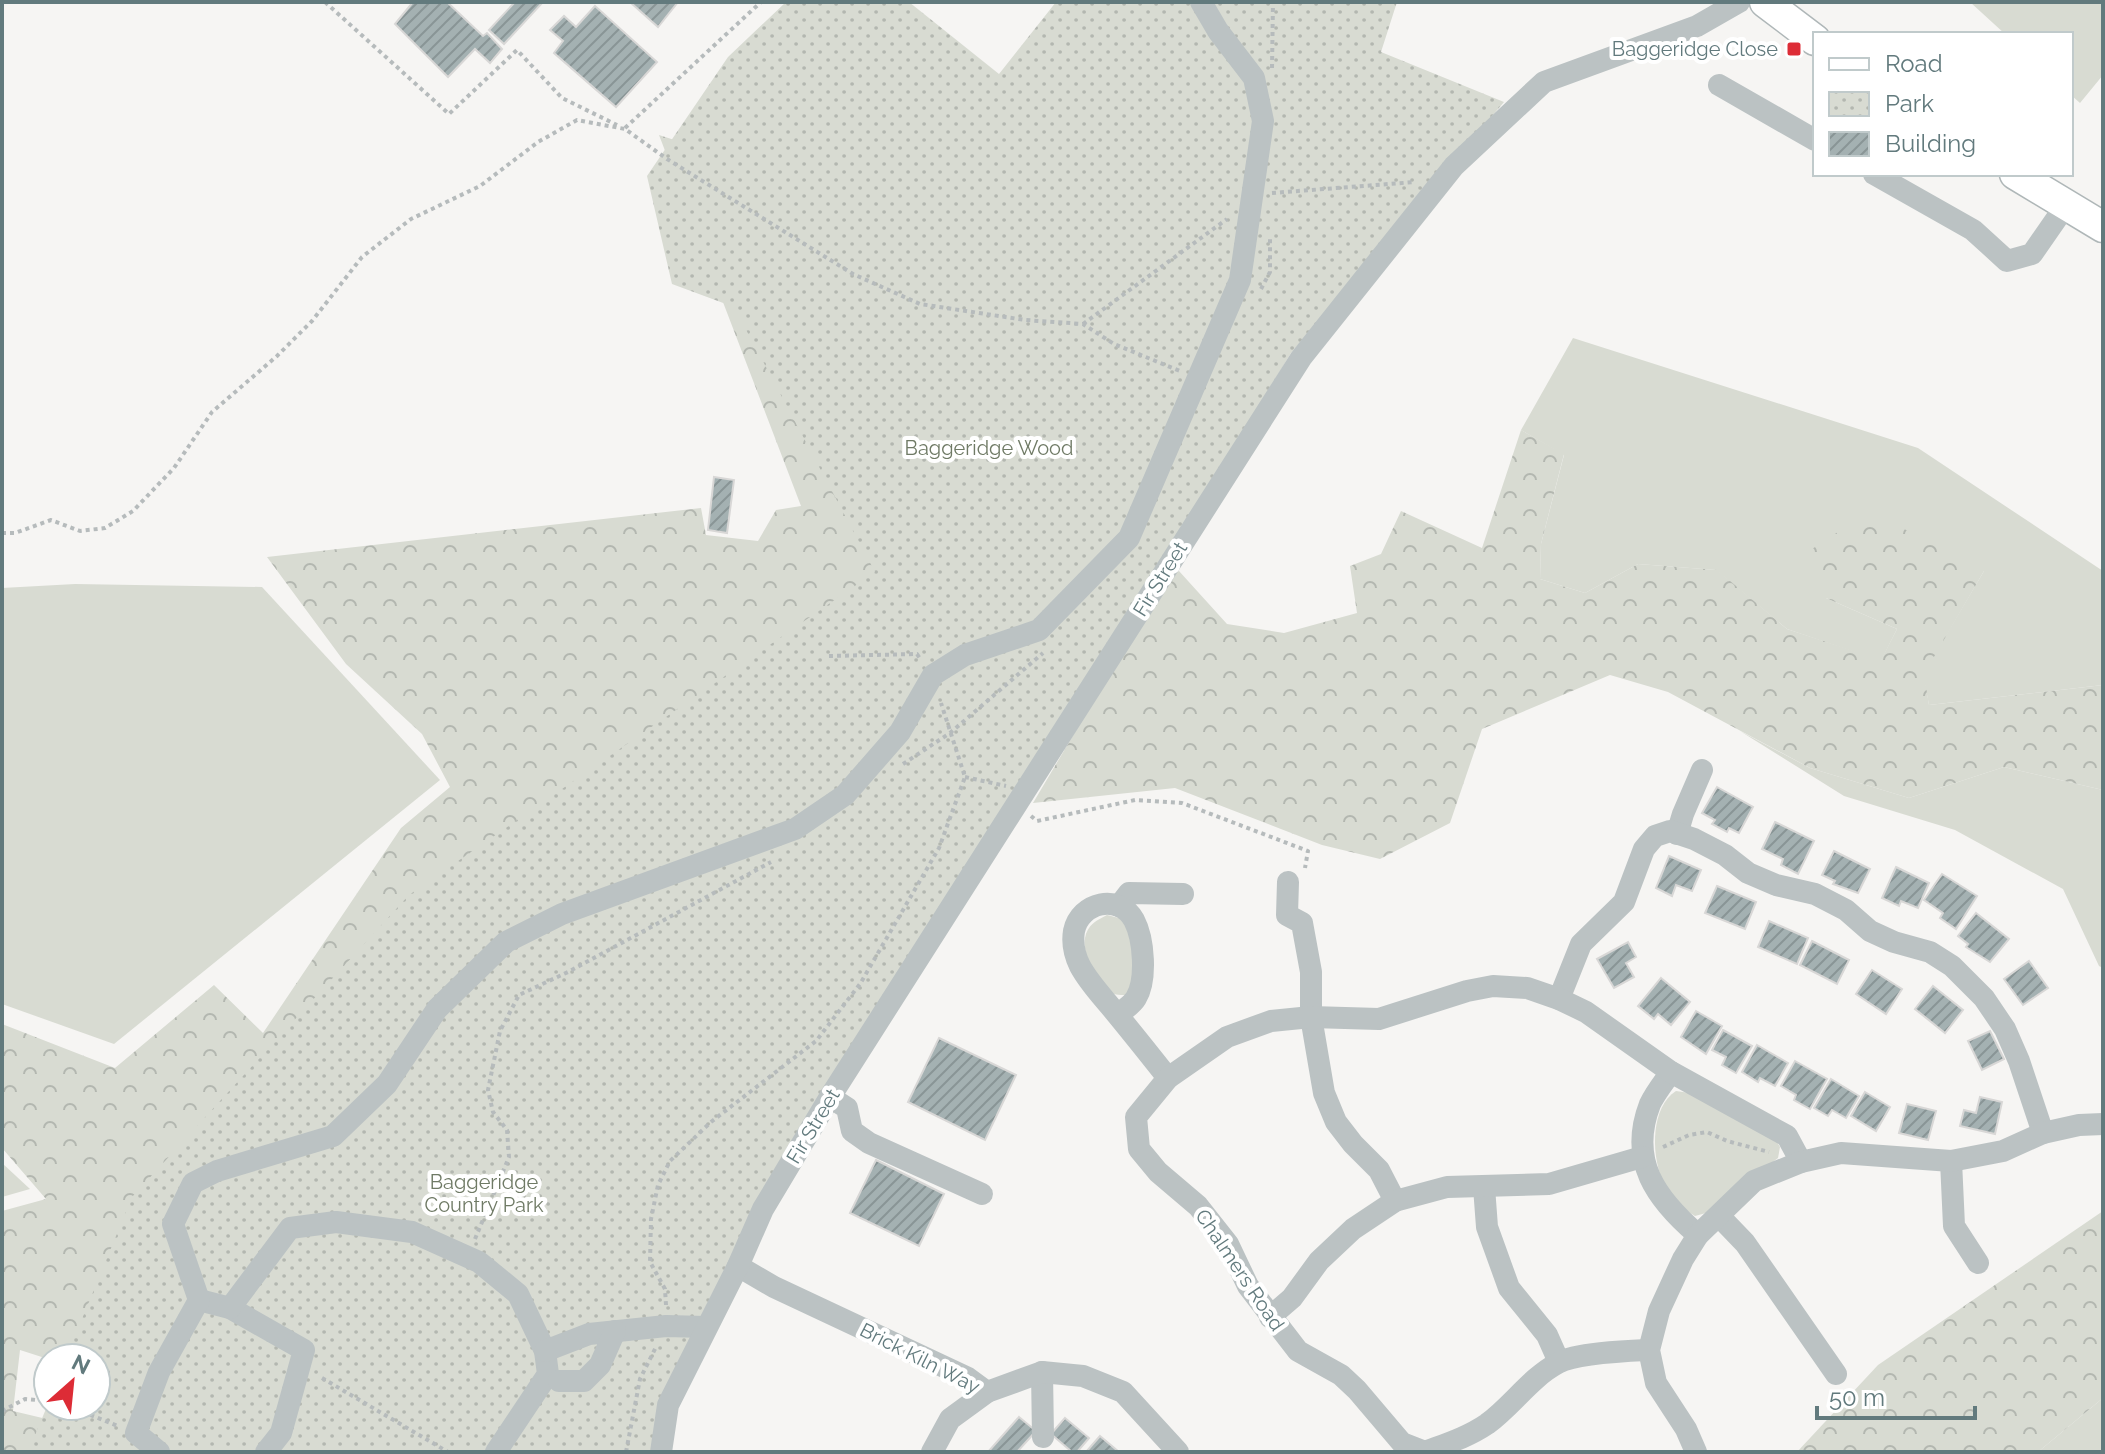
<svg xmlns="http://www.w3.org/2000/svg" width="2105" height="1454" font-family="Raleway,sans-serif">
	<defs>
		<pattern id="forest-crowns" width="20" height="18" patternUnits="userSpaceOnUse" patternTransform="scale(2)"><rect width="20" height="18" fill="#d8dbd2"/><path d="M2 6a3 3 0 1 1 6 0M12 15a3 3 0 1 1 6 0" fill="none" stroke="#b3b7b0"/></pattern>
		<pattern id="park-dots" width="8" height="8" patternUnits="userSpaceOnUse" patternTransform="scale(2)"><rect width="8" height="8" fill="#d8dbd2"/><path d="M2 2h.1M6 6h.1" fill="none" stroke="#b3b7b0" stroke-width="1.8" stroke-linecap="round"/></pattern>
		<pattern id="building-hatch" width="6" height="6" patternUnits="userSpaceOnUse" patternTransform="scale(2)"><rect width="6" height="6" fill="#a4b1b2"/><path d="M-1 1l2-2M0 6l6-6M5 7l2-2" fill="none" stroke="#899596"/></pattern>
	</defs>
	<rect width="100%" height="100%" fill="#f6f5f3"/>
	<g fill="#d8dbd2">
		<polygon points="1970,2 2103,2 2103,75 2080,103 2071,95 2071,34 2005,34"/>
		<polygon points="1573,338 1918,448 2103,571 2103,685 1929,705 1923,674 1984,571 1826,598 1897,629 1881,661 1787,629 1716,570 1638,564 1585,593 1540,579 1541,544 1564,455 1521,430"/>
		<polygon points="75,584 262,587 440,780 114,1044 2,1004 2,588"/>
		<polygon points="1740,731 1810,768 1909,798 2004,767 2103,790 2103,968 2099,966 2063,889 1955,830 1844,796"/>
		<path d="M1107,915l12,3 8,7 4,12 3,46 -8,12c-7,0 -13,0 -19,-5 -12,-10 -25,-36 -22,-52 2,-13 12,-18 22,-23z"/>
		<path d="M1676,1091l14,2 84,44 6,10 -2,11 -72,55 -11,3c-14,-8 -26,-21 -33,-37 -11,-26 -11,-72 14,-88z"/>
		<polygon points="2,1163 30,1189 2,1197"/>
		<polygon points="2103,1398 2103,1452 2038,1452"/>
	</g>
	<g fill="url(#forest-crowns)">
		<polygon points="659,135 1290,339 96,1358 48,1359 20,1350 13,1411 97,1431 94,1452 2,1452 2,1211 46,1199 2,1148 2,1024 115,1068 214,985 263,1033 401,828 450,787 422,734 346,664 267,557 701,508 706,535 758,541 776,510 801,506"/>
		<polygon points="1521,430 1564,454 1541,544 1540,579 1585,593 1638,564 1717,570 1787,629 1881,660 1897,629 1826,598 1809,551 1870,511 1984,571 1924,674 1929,705 2103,685 2103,790 2004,767 1909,798 1810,768 1668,692 1610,675 1482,729 1450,823 1380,859 1322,845 1175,788 1033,803 1167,577 1179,571 1227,624 1284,633 1357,613 1350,566 1381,554 1401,511 1482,548"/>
		<polygon points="2103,1211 2103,1398 2038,1452 1797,1452 1878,1365"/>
	</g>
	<polygon fill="url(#park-dots)" points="786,2 909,2 999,74 1056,2 1397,2 1381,52 1504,102 1291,353 679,1367 670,1452 28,1452 48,1404 48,1406 96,1406 96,1358 66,1358 132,1197 409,895 875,572 734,307 672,284 647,176 728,57"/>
	<g fill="url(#building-hatch)" stroke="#d8d7d6" stroke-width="2">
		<polygon points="413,2 447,2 483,36 487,33 502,49 490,63 475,49 448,77 395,24"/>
		<polygon points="515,2 543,2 504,44 489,30"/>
		<polygon points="630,2 678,2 658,27"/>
		<polygon points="595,6 657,62 616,107 554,53 563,41 550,30 564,16 576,27"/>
		<polygon points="714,477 734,480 727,533 708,530"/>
		<polygon points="1717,787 1753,807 1739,833 1729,828 1727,832 1712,824 1715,820 1702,813"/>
		<polygon points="1775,822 1814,841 1798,874 1781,865 1783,859 1762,849"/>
		<polygon points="1834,851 1870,869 1858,893 1833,884 1835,881 1822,875"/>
		<polygon points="1669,856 1701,870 1692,891 1676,885 1672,896 1656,888"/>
		<polygon points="1896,867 1929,883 1918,908 1901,901 1899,906 1882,898"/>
		<polygon points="1942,874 1977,896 1956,929 1940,918 1943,913 1924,900"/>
		<polygon points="1717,886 1756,902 1745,929 1705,913"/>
		<polygon points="1976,913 2009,939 1990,962 1966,947 1968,944 1958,936"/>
		<polygon points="1769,921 1808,938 1797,964 1758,947"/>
		<polygon points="1812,941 1849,960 1837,984 1800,965"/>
		<polygon points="1628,942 1636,957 1626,963 1634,977 1614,988 1597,959"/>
		<polygon points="2029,961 2048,988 2023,1005 2004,979"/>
		<polygon points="1872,970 1902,989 1886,1014 1856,994"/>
		<polygon points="1661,978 1690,1002 1671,1025 1658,1014 1654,1019 1638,1006"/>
		<polygon points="1933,986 1963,1010 1945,1033 1915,1009"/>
		<polygon points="1696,1011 1722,1026 1706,1054 1681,1037"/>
		<polygon points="1723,1030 1752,1046 1736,1073 1722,1065 1726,1057 1712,1050"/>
		<polygon points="1990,1031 2004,1059 1982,1070 1968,1041"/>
		<polygon points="939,1038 1016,1075 985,1140 908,1102"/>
		<polygon points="1757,1045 1788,1063 1775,1086 1760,1078 1758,1082 1742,1072"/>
		<polygon points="1795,1061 1827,1079 1810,1109 1794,1100 1796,1095 1781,1086"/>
		<polygon points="1831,1079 1859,1096 1846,1118 1832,1110 1828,1116 1814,1108"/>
		<polygon points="1865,1092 1890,1107 1876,1131 1851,1116"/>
		<polygon points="1980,1097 2002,1102 1995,1134 1960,1126 1964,1110 1976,1113"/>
		<polygon points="1907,1104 1936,1111 1928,1140 1899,1133"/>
		<polygon points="876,1160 944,1194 919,1246 850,1213"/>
		<polygon points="1019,1417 1036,1431 1017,1452 988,1452"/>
		<polygon points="1065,1418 1089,1438 1077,1452 1072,1452 1051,1434"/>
		<polygon points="1100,1436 1119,1452 1086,1452"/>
	</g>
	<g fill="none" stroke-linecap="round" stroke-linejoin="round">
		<g stroke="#afb7b8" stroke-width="33">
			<g id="major">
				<polyline points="1765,2 1815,40"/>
				<polyline points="2015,174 2103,227"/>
			</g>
		</g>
		<g stroke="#b6bbbc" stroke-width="4" stroke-dasharray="4 4" stroke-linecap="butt">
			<polyline points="325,2 449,114 517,50 562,98 617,125"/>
			<polyline points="1272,68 1273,2"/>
			<polyline points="625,128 761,2"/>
			<polyline points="1272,193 1415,182"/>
			<polyline points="1261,289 1270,272 1270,236"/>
			<polyline points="1083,324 1227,219"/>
			<polyline points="2,533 15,533 51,520 80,531 105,528 133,511 174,468 212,412 277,356 312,321 362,257 411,219 480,186 538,142 577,120 625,129 667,159 853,274 920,304 1025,320 1083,324 1114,344 1180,371"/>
			<polyline points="829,656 917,654 921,660"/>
			<polyline points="903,764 950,733 1043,653"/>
			<polyline points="965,777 1006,786"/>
			<polyline points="1031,816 1037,821 1135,800 1182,803 1308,851 1305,868"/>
			<polyline points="1663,1147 1689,1135 1707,1132 1727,1141 1769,1152"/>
			<polyline points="475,1239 509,1157 507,1130 493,1112 488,1090 500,1031 519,995 568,972 771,862"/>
			<polyline points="666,1305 665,1289 650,1262 651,1219 658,1185 670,1161 711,1122 816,1041 860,984 939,848 965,777 941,703"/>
			<polyline points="322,1378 448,1452"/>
			<polyline points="68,1406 118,1426"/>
			<polyline points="2,1411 25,1399 48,1401"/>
			<polyline points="626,1452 640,1379 656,1347"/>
		</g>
		<g stroke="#bbc2c3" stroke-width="22">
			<polyline points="1719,85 1815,140"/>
			<polyline points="1874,174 1973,230 2007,261 2032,254 2066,205"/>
			<polyline points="1677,834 1683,814 1702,770"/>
			<polyline points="1288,882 1287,915 1302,923 1311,972 1311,1017 1324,1093 1336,1122 1353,1144 1379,1170 1395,1201"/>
			<polyline points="1119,906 1129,893 1183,894"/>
			<polyline points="1559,999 1581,944 1624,902 1644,849 1655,836 1670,831 1694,839 1725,855 1748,873 1776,885 1815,894 1846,910 1870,931 1894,942 1930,952 1952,966 1984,998 2005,1029 2019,1061 2043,1133"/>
			<path d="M1118,1015c5,-5 14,-10 18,-17 11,-18 8,-59 -2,-78 -15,-27 -54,-18 -60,11 -2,12 1,25 6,35 8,15 20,28 30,40 20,24 39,48 58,72"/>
			<path d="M1671,1072c-7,10 -16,21 -21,32 -22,57 6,95 48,131"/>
			<polyline points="830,1097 847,1108 852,1131 869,1143 982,1194"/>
			<polyline points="1951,1161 1954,1226 1978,1263"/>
			<polyline points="1484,1187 1487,1227 1509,1288 1547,1335 1559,1362"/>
			<polyline points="1719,1216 1745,1243 1836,1374"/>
			<polyline points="738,1266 774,1287 968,1378 987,1392"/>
			<polyline points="199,1300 230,1308 304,1350 281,1433 266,1452"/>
			<polyline points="230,1308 290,1228 336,1222 412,1232 479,1262 518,1294 545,1351 548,1374 496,1452"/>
			<polyline points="1270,1317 1292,1298 1319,1261 1353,1229 1395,1201 1447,1187 1549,1184 1642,1157"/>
			<path d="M1649,1350c-22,1 -73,3 -91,13 -28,15 -46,43 -71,61 -19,13 -41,20 -62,28l-23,-9 -45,-53 -16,-15 -43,-24 -50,-65 -20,-42 -30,-38 -40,-34 -19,-23 -3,-32 32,-39 59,-41 44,-16 40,-4 68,2 88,-28 26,-5 34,2 32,11 27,13 85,60 116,64 14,26"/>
			<polyline points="545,1351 589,1334 666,1326 706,1327"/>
			<polyline points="1042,1372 1043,1437"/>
			<polyline points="559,1381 584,1381 600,1365 615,1331"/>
			<polyline points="159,1452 136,1433 159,1372 199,1300 173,1224 193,1183 217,1171 333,1136 387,1084 437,1009 506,942 562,914 795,829 845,795 900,732 933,675 965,655 1039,630 1129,538 1240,280 1263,121 1254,78 1218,31 1201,2"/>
			<polyline points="661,1452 668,1405 738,1266 763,1209 830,1097 1301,358 1454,166 1544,82 1697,26 1739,2"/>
			<polyline points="932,1452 950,1419 987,1392 1042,1372 1083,1376 1123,1392 1178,1452"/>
			<polyline points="1696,1452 1686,1429 1656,1383 1649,1350 1659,1311 1683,1259 1698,1235 1754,1181 1801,1162 1841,1153 1951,1161 2003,1151 2043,1133 2079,1125 2103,1124"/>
		</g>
		<use href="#major" stroke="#fff" stroke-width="30"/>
	</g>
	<rect fill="#dd2c36" stroke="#fff" stroke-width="3" x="1786" y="41" width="16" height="16" rx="4"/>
	<g text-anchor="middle" stroke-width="8" stroke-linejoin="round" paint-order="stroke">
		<g font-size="20" fill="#627a7d" stroke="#fff" text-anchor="end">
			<text x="1778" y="56">Baggeridge Close</text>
		</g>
		<g font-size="20" fill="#6f7a65" stroke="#fff">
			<text x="989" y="455">Baggeridge Wood</text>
			<text x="484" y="1189">Baggeridge<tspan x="484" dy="23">Country Park</tspan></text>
		</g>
		<g font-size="20" fill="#627a7d" stroke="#fff">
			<text transform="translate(1160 579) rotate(-58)" y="7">Fir Street</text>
			<text transform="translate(813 1126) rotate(-59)" y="7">Fir Street</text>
			<text transform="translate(1240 1270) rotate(56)" y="7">Chalmers Road</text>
			<text transform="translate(920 1358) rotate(27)" y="7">Brick Kiln Way</text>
		</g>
	</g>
	<rect width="2105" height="1454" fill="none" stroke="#627a7d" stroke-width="8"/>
	<rect x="1813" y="32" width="260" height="144" fill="#ffffff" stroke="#c0cacb" stroke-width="2"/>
	<rect x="1829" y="58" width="40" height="12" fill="#ffffff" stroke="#c0cacb" stroke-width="2"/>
	<text x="1885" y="72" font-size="24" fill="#627a7d">Road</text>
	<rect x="1829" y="92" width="40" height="24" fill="url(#park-dots)" stroke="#c0cacb" stroke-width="2"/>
	<text x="1885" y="112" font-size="24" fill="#627a7d">Park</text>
	<rect x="1829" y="132" width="40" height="24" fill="url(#building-hatch)" stroke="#c0cacb" stroke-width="2"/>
	<text x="1885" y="152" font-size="24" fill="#627a7d">Building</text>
	<g transform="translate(72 1382) rotate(27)"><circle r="38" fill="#ffffff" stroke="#c0cacb" stroke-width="2"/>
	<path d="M0-6L14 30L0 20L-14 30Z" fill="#dd2c36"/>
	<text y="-12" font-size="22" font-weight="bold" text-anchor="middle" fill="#627a7d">N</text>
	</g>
	<path d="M1817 1406v12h158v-12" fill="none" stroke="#627a7d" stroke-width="4"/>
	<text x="1829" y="1406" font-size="24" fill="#627a7d" stroke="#ffffff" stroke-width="6" paint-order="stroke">50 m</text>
</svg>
